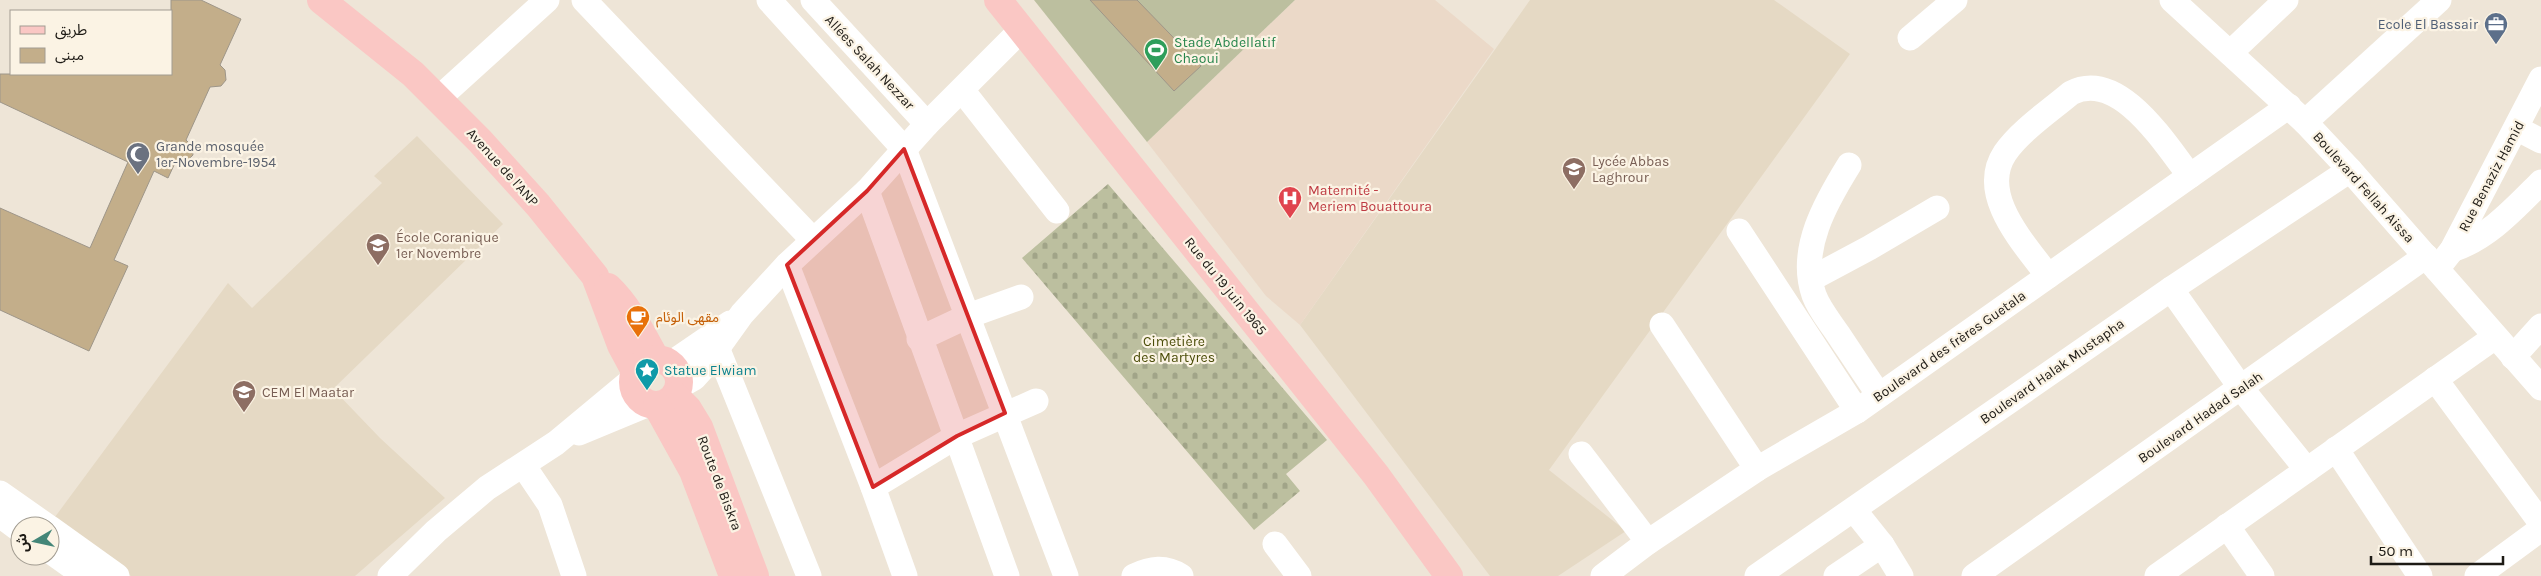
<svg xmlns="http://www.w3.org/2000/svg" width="2541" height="576" font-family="Karla,'Noto Sans Arabic',sans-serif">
	<defs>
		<pattern id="cemetery-stones" width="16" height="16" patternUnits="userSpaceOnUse" patternTransform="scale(1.25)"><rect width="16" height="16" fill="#bcbf9f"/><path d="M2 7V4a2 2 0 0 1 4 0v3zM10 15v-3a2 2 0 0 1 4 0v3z" fill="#a1a488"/></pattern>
	</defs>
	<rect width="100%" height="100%" fill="#eee5d7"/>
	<g fill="#e5d9c4">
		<polygon points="1530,0 1774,0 1850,54 1549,470 1626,531 1558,576 1490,576 1300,325"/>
		<polygon points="417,136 503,224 333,389 380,438 445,498 355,576 131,576 52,521 228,283 252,308 382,183 374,176"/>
	</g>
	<polygon fill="#ebd9c8" points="1295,0 1435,0 1494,49 1300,325 1266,296 1147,142"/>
	<polygon fill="url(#cemetery-stones)" points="1108,184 1327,440 1286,474 1300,491 1254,530 1022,258"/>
	<polygon fill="#bcbf9f" points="1034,0 1295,0 1147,142"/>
	<g fill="#c3ae8a" stroke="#9e9689">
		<polygon points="171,0 201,0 241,19 220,65 225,70 226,80 221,86 210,87 186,140 192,146 193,155 188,160 175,163 168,178 154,171 114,260 128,266 89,351 0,310 0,208 90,248 128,162 0,102 0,74 171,74"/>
		<polygon points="1090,0 1137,0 1201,66 1174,91"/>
	</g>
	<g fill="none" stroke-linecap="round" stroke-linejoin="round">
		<g stroke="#fff" stroke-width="25">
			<polyline points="584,0 813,240"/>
			<polyline points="769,0 904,149 1066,576"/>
			<polyline points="813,0 927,124"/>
			<polyline points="2172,0 2305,122 2350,170 2541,388"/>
			<polyline points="1910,38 1955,0"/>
			<polyline points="2230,53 2286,0"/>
			<polyline points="962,90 1057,211"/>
			<polyline points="439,98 547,0"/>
			<polyline points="2305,122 2439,0"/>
			<polyline points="2516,128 2541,141"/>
			<path d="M1849,165c-23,37 -51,85 -35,130 5,14 16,27 24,39 14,21 27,41 41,61"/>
			<polyline points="867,191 1007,576"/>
			<polyline points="1739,231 1857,411"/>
			<path d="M2452,250c36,-12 62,-41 89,-68"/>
			<polyline points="787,265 873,487 905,576"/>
			<polyline points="2437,269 2452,250 2541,79"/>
			<path d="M2048,276c-23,-32 -71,-81 -43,-123 15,-22 46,-43 66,-60 48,-25 94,51 119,83"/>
			<polyline points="1811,279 1869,248 1937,208"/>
			<polyline points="2171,289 2241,388 2307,470"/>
			<polyline points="1662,325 1757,469"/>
			<polyline points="919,339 968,316 1021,297"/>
			<polyline points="718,350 809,576"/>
			<polyline points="2513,357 2541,326"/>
			<polyline points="670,364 730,323"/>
			<polyline points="2435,379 2541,523"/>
			<polyline points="678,387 694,378 704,367 742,314 787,265 867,191 927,124 1021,30"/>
			<polyline points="579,433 649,404"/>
			<polyline points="2336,449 2420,576"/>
			<polyline points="1581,454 1648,542"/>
			<polyline points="523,465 550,505 574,576"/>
			<polyline points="873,487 957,436 1036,401"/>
			<polyline points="0,493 47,526"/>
			<polyline points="1854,510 1882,545 1901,576"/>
			<polyline points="0,515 20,530"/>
			<polyline points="2227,526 2262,576"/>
			<polyline points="50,528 117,576"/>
			<polyline points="1275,544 1299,576"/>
			<polyline points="50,551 85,576"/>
			<polyline points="390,576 436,531 487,488 556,443 633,379"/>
			<path d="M1134,576c17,-8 31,-10 47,0"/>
			<polyline points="1603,576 1648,542 1757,469 1857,411 2289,106"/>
			<polyline points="1757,576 2171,289 2350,170"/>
			<polyline points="1836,576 1882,545"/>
			<polyline points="1974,576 2426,256"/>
			<polyline points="2157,576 2495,337"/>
			<polyline points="2477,576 2541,529"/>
		</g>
		<g stroke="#fac7c4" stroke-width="28">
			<polyline points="321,0 413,74 480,141 538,205 595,276 621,345 635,371"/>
			<polyline points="998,0 1376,475 1449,576"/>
			<path d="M608,287c21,20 34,47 48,72"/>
			<circle cx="656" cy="382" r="23"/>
			<polyline points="675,396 688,409 699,427 755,576"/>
			<polyline points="657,406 693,471 733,576"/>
		</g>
	</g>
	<path fill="#d62828" fill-opacity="0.2" stroke="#d62828" stroke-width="4" stroke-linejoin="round" d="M904,149l101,264 -48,23 -84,51 -86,-222 80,-74z"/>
	<defs>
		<g id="office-pin" transform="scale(1.25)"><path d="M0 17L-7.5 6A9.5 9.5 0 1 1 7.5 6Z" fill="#5c6f8a" stroke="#fbf3e4"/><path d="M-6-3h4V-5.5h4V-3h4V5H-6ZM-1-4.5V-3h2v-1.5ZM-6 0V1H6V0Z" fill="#fff"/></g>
		<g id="stadium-pin" transform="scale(1.25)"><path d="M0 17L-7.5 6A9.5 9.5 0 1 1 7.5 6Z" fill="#2e9e5b" stroke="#fbf3e4"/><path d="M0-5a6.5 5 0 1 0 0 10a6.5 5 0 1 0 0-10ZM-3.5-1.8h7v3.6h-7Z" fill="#fff"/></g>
		<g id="mosque-pin" transform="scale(1.25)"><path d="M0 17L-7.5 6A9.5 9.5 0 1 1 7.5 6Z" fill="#6b7280" stroke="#fbf3e4"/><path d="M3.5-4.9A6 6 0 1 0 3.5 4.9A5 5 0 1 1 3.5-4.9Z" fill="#fff"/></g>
		<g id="school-pin" transform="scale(1.25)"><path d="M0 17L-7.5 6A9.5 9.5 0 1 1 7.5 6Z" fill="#8d6e63" stroke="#fbf3e4"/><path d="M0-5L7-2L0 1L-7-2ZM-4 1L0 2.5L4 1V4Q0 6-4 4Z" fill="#fff"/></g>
		<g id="hospital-pin" transform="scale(1.25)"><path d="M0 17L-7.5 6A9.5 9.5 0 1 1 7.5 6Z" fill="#e0444e" stroke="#fbf3e4"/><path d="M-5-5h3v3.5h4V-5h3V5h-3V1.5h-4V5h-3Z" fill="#fff"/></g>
		<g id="cafe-pin" transform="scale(1.25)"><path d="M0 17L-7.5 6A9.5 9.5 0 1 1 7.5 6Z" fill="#e8710a" stroke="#fbf3e4"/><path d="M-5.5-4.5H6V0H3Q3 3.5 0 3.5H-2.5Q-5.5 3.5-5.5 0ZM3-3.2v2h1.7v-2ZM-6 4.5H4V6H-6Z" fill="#fff"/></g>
		<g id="sight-pin" transform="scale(1.25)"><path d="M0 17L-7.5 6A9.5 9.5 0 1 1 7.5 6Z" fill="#0f9aa8" stroke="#fbf3e4"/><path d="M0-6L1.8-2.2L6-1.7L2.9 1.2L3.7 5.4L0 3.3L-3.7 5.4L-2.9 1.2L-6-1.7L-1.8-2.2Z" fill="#fff"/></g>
	</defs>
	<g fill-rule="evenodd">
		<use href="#office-pin" x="2496" y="24"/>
		<use href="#stadium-pin" x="1156" y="50"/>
		<use href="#mosque-pin" x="138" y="154"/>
		<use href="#school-pin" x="1574" y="169"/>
		<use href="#hospital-pin" x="1290" y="198"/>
		<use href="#school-pin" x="378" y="245"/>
		<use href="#cafe-pin" x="638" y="317"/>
		<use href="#sight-pin" x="647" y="370"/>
		<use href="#school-pin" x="244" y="392"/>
	</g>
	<g text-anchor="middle" stroke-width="4.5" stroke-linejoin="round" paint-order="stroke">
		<g font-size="14" fill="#4e5e75" stroke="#fbf3e4" text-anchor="end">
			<text x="2478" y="29">Ecole El Bassair</text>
		</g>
		<g font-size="14" fill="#27864d" stroke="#fbf3e4" text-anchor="start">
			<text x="1174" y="47">Stade Abdellatif<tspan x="1174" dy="16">Chaoui</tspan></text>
		</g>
		<g font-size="14" fill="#1d1a15" stroke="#fbf3e4">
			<text transform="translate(870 62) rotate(47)" y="5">Allées Salah Nezzar</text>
			<text transform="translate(503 167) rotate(48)" y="5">Avenue de l'ANP</text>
			<text transform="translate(2491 176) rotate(-62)" y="5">Rue Benaziz Hamid</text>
			<text transform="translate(2364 187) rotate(48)" y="5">Boulevard Fellah Aissa</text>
			<text transform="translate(1226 286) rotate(51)" y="5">Rue du 19 juin 1965</text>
			<text transform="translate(1949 346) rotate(-35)" y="5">Boulevard des frères Guetala</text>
			<text transform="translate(2052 371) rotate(-35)" y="5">Boulevard Halak Mustapha</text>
			<text transform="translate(2200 417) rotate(-35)" y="5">Boulevard Hadad Salah</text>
			<text transform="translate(720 483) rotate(69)" y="5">Route de Biskra</text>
		</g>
		<g font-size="14" fill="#5b616d" stroke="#fbf3e4" text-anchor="start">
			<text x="156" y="151">Grande mosquée<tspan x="156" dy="16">1er-Novembre-1954</tspan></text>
		</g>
		<g font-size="14" fill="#785e54" stroke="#fbf3e4" text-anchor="start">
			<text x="1592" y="166">Lycée Abbas<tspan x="1592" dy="16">Laghrour</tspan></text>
			<text x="396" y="242">École Coranique<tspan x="396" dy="16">1er Novembre</tspan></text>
			<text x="262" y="397">CEM El Maatar</text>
		</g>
		<g font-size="14" fill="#be3a42" stroke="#fbf3e4" text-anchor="start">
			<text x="1308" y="195">Maternité -<tspan x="1308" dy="16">Meriem Bouattoura</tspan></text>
		</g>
		<g font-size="14" fill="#c56008" stroke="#fbf3e4" text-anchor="start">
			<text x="656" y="322">مقهى الوئام</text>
		</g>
		<g font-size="14" fill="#4b4d09" stroke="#fbf3e4">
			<text x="1174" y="346">Cimetière<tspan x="1174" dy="16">des Martyres</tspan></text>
		</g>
		<g font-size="14" fill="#0d838f" stroke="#fbf3e4" text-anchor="start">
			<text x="664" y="375">Statue Elwiam</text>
		</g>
	</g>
	<rect x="10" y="10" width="162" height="65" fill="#fbf3e4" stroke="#a29c91"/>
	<rect x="20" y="26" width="25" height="8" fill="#fac7c4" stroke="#a29c91"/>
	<text x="55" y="35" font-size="15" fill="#1d1a15">طريق</text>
	<rect x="20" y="48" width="25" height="15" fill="#c3ae8a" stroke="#a29c91"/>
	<text x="55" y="60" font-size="15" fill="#1d1a15">مبنى</text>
	<g transform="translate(35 541) rotate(261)"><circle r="24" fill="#fbf3e4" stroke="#a29c91"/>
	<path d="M0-4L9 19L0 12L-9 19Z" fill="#448678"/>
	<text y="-8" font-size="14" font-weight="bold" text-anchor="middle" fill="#1d1a15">ش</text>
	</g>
	<path d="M2371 556v8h132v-8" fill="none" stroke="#1d1a15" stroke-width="2.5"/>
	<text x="2378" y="556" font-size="15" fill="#1d1a15" stroke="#fbf3e4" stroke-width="4" paint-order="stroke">50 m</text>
</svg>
